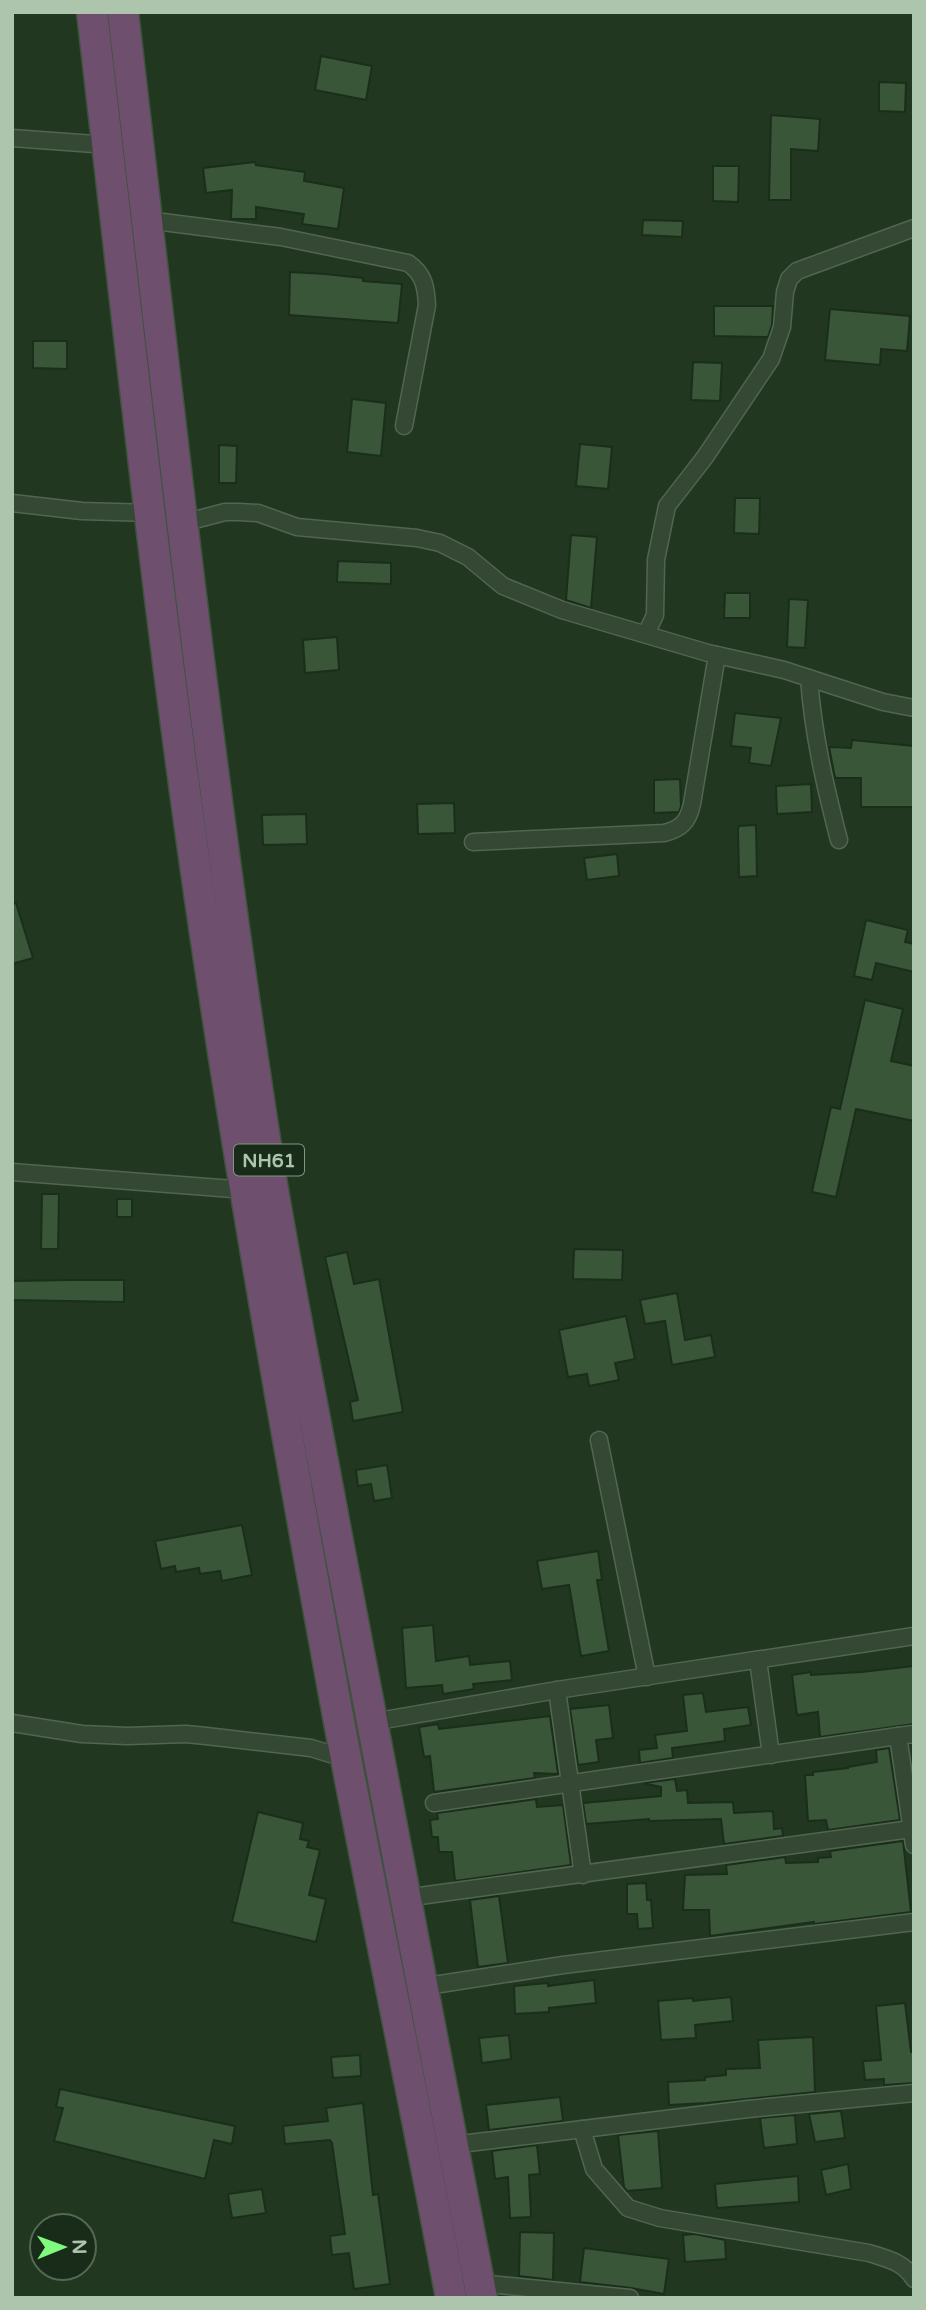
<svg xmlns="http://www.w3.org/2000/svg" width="926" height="2310" font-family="'Varela Round',sans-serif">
	<rect width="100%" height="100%" fill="#213720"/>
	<g fill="#3a5638" stroke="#1b2e1b" stroke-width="2">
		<polygon points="321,56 372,66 366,100 315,90"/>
		<polygon points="879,82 906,83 905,112 879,111"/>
		<polygon points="771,115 820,119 818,151 791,149 791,200 769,200"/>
		<polygon points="255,162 256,165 305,172 304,181 344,188 338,229 302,224 304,214 256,207 256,219 231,219 232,190 206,193 203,168"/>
		<polygon points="713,166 739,166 738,202 713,201"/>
		<polygon points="643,220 683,221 682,237 642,235"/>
		<polygon points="290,272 325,274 363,278 363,281 402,284 398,323 289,315"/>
		<polygon points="714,306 773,306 772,325 768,337 714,336"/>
		<polygon points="830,309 910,316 907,351 881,349 880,365 825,360"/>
		<polygon points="33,341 67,341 67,369 33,368"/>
		<polygon points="693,362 722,363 720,401 691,400"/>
		<polygon points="352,399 386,403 381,456 347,452"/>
		<polygon points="580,444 612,447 608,489 576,486"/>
		<polygon points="219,445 237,446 236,483 219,483"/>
		<polygon points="735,498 760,498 759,534 734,533"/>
		<polygon points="571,535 597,537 591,608 566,600"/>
		<polygon points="338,561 391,563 391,584 337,582"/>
		<polygon points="725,593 750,593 750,618 724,618"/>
		<polygon points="789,599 808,600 805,648 787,647"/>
		<polygon points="337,637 339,670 305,673 303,640"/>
		<polygon points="735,713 781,718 771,766 749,763 751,748 731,746"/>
		<polygon points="852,740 914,746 914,807 861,807 861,778 835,778 829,747 851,748"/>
		<polygon points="680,779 681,806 679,812 654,813 654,780"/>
		<polygon points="811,784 812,812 777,814 776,786"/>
		<polygon points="454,803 455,833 418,834 417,804"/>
		<polygon points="306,814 307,844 263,845 262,815"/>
		<polygon points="756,825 757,876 739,877 738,829 739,826"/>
		<polygon points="617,854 619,876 587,880 584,858"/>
		<polygon points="16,903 33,958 12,964 12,904"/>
		<polygon points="866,920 908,930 905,942 914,944 914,972 876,963 872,980 854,976"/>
		<polygon points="865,1000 903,1009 891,1061 914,1066 914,1121 856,1109 836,1197 812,1192 831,1107 840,1109"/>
		<polygon points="42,1194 59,1194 58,1249 41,1249"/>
		<rect x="117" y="1199" width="15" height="18"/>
		<polygon points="574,1249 623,1250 622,1280 573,1279"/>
		<polygon points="347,1252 354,1284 379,1279 403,1412 353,1421 350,1402 358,1400 325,1257"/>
		<polygon points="69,1280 124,1280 124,1302 12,1300 12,1281"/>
		<polygon points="677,1293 685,1340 711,1335 715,1357 672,1365 665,1321 645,1324 640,1300"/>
		<polygon points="626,1316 635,1359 615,1363 619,1380 589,1386 587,1374 568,1377 559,1330"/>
		<polygon points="387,1465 392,1498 374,1501 371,1484 358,1486 356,1470"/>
		<polygon points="242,1525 252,1575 222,1581 220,1571 200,1574 199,1568 176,1572 175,1566 161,1569 155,1541"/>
		<polygon points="598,1551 602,1580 597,1580 609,1651 581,1656 569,1585 542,1589 537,1561"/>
		<polygon points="433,1625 436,1661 469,1656 470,1665 510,1661 512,1680 473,1684 474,1689 443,1694 442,1685 406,1688 402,1628"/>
		<polygon points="914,1666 914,1724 820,1737 818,1712 797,1715 792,1675 811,1672 811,1675 861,1672"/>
		<polygon points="703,1693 706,1712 748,1707 751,1725 724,1729 725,1741 672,1748 673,1758 640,1763 639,1750 657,1748 655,1735 687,1731 683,1695"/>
		<polygon points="609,1705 613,1738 596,1740 599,1762 578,1765 570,1709"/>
		<polygon points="550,1716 558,1774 534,1773 535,1778 434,1792 430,1756 424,1757 419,1727 438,1724 439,1729"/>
		<polygon points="889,1748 900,1820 828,1830 826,1820 808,1821 805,1775 813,1775 813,1772 848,1768 848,1767 877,1762 876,1750"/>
		<polygon points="675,1779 677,1791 687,1790 688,1803 733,1802 734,1813 773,1811 774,1829 782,1828 783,1836 724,1844 721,1819 649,1821 649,1819 586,1824 583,1803 661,1796 661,1787 643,1783"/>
		<polygon points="536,1799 537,1807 563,1805 571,1865 455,1881 452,1852 439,1852 438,1837 432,1837 430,1820 438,1819 437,1813"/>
		<polygon points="258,1812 303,1823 300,1839 309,1841 307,1847 320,1850 309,1895 326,1899 316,1942 232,1922"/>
		<polygon points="903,1841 911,1912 814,1924 814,1922 710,1936 709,1910 683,1910 685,1875 727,1874 726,1865 785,1857 786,1863 818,1862 818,1858 831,1857 830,1851"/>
		<polygon points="646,1883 647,1900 651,1900 653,1928 638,1929 637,1914 627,1914 627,1884"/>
		<polygon points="499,1896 508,1963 478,1967 470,1900"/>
		<polygon points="594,1980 596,2003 549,2008 549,2012 515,2014 514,1986 548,1983 548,1986"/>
		<polygon points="731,1997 733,2021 695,2025 696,2038 661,2040 658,2001 693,1998 693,2001"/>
		<polygon points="905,2003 911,2052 914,2051 914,2083 884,2085 884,2079 865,2080 863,2061 881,2060 876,2006"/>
		<polygon points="509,2035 511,2059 482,2063 479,2038"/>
		<polygon points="813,2037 815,2092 707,2103 669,2105 668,2082 705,2080 705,2077 726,2075 726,2069 760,2068 758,2040"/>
		<polygon points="360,2055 361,2076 333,2078 331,2057"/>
		<polygon points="60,2089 235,2126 232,2144 214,2140 205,2179 54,2141 63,2108 56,2107"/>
		<polygon points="560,2097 563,2121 489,2130 486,2105"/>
		<polygon points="363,2103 373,2195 378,2194 390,2284 354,2289 349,2253 332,2255 330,2236 345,2234 332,2143 330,2140 285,2144 283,2126 328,2121 326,2108"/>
		<polygon points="841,2111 845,2138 815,2142 809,2114"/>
		<polygon points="795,2115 797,2144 764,2148 760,2118"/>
		<polygon points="658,2131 662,2188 627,2191 624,2187 618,2135"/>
		<polygon points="537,2145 540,2174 529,2175 531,2217 510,2218 508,2177 495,2179 492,2151"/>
		<polygon points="848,2164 851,2189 826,2195 821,2170"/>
		<polygon points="798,2176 799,2202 717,2208 715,2184"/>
		<polygon points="262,2189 266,2213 232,2218 228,2194"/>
		<polygon points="520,2232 554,2233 553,2280 519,2276"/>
		<polygon points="695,2234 725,2240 726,2259 685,2262 683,2235"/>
		<polygon points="584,2248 669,2259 664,2294 631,2288 580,2282"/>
	</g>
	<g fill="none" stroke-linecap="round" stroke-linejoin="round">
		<g stroke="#516651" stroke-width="19">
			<g id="street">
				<polyline points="12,138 108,145"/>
				<path d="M147,220l134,17 127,26c16,11 18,24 19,42l-23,121"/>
				<polyline points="12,503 82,511 150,513"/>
				<polyline points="179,524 225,512 239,512 258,513 297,527 417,538 440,543 468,557 503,586 562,610 708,653 784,670 883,702 914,708"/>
				<polyline points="646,634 655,615 656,560 667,506 705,457 771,359 782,327 785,292 789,279 797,271 914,228"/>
				<path d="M809,678c4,56 16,108 30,162"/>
				<path d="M473,842l191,-9c17,-4 24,-11 28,-29l25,-149"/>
				<polyline points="12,1172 246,1190"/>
				<polyline points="599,1440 647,1677"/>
				<polyline points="758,1660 771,1755"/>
				<polyline points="557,1690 583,1875"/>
				<polyline points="12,1723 82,1734 127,1736 186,1734 206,1736 311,1748 347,1759"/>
				<polyline points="367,1723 557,1690 914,1636"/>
				<polyline points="914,1734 898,1736 914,1845"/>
				<polyline points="434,1803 898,1736"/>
				<polyline points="405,1898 911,1829"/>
				<polyline points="421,1987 563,1965 914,1922"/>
				<path d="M582,2129l12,40 13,15 21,24 32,10 209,35c18,6 35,9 45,26"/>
				<polyline points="452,2145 748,2109 914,2093"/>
				<polyline points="479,2283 630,2298"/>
			</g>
		</g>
		<g stroke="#3e523e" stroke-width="33">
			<g id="highway">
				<path d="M92,12c38,327 72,656 122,981 37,245 81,490 126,734 36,190 76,380 111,571"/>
				<path d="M123,12c45,389 87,779 148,1166 19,114 42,229 63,343 48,259 99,518 148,777"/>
			</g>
		</g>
		<use href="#street" stroke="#344833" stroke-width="16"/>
		<use href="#highway" stroke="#6e506e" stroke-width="30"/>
	</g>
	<g text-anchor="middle" stroke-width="6" stroke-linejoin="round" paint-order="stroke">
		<rect fill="#192c19" stroke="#819781" stroke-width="2" x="234" y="1144.5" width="70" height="31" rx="5"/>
		<g font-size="19" font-weight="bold" fill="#adc5ad">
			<text x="269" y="1167">NH61</text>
		</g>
	</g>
	<rect width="926" height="2310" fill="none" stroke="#adc5ad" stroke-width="28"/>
	<g transform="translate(63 2247) rotate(89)"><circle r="33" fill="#192c19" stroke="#546954" stroke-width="2"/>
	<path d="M0-5L12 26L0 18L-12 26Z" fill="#7ff97e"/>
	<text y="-10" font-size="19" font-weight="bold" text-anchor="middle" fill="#adc5ad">N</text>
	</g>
</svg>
